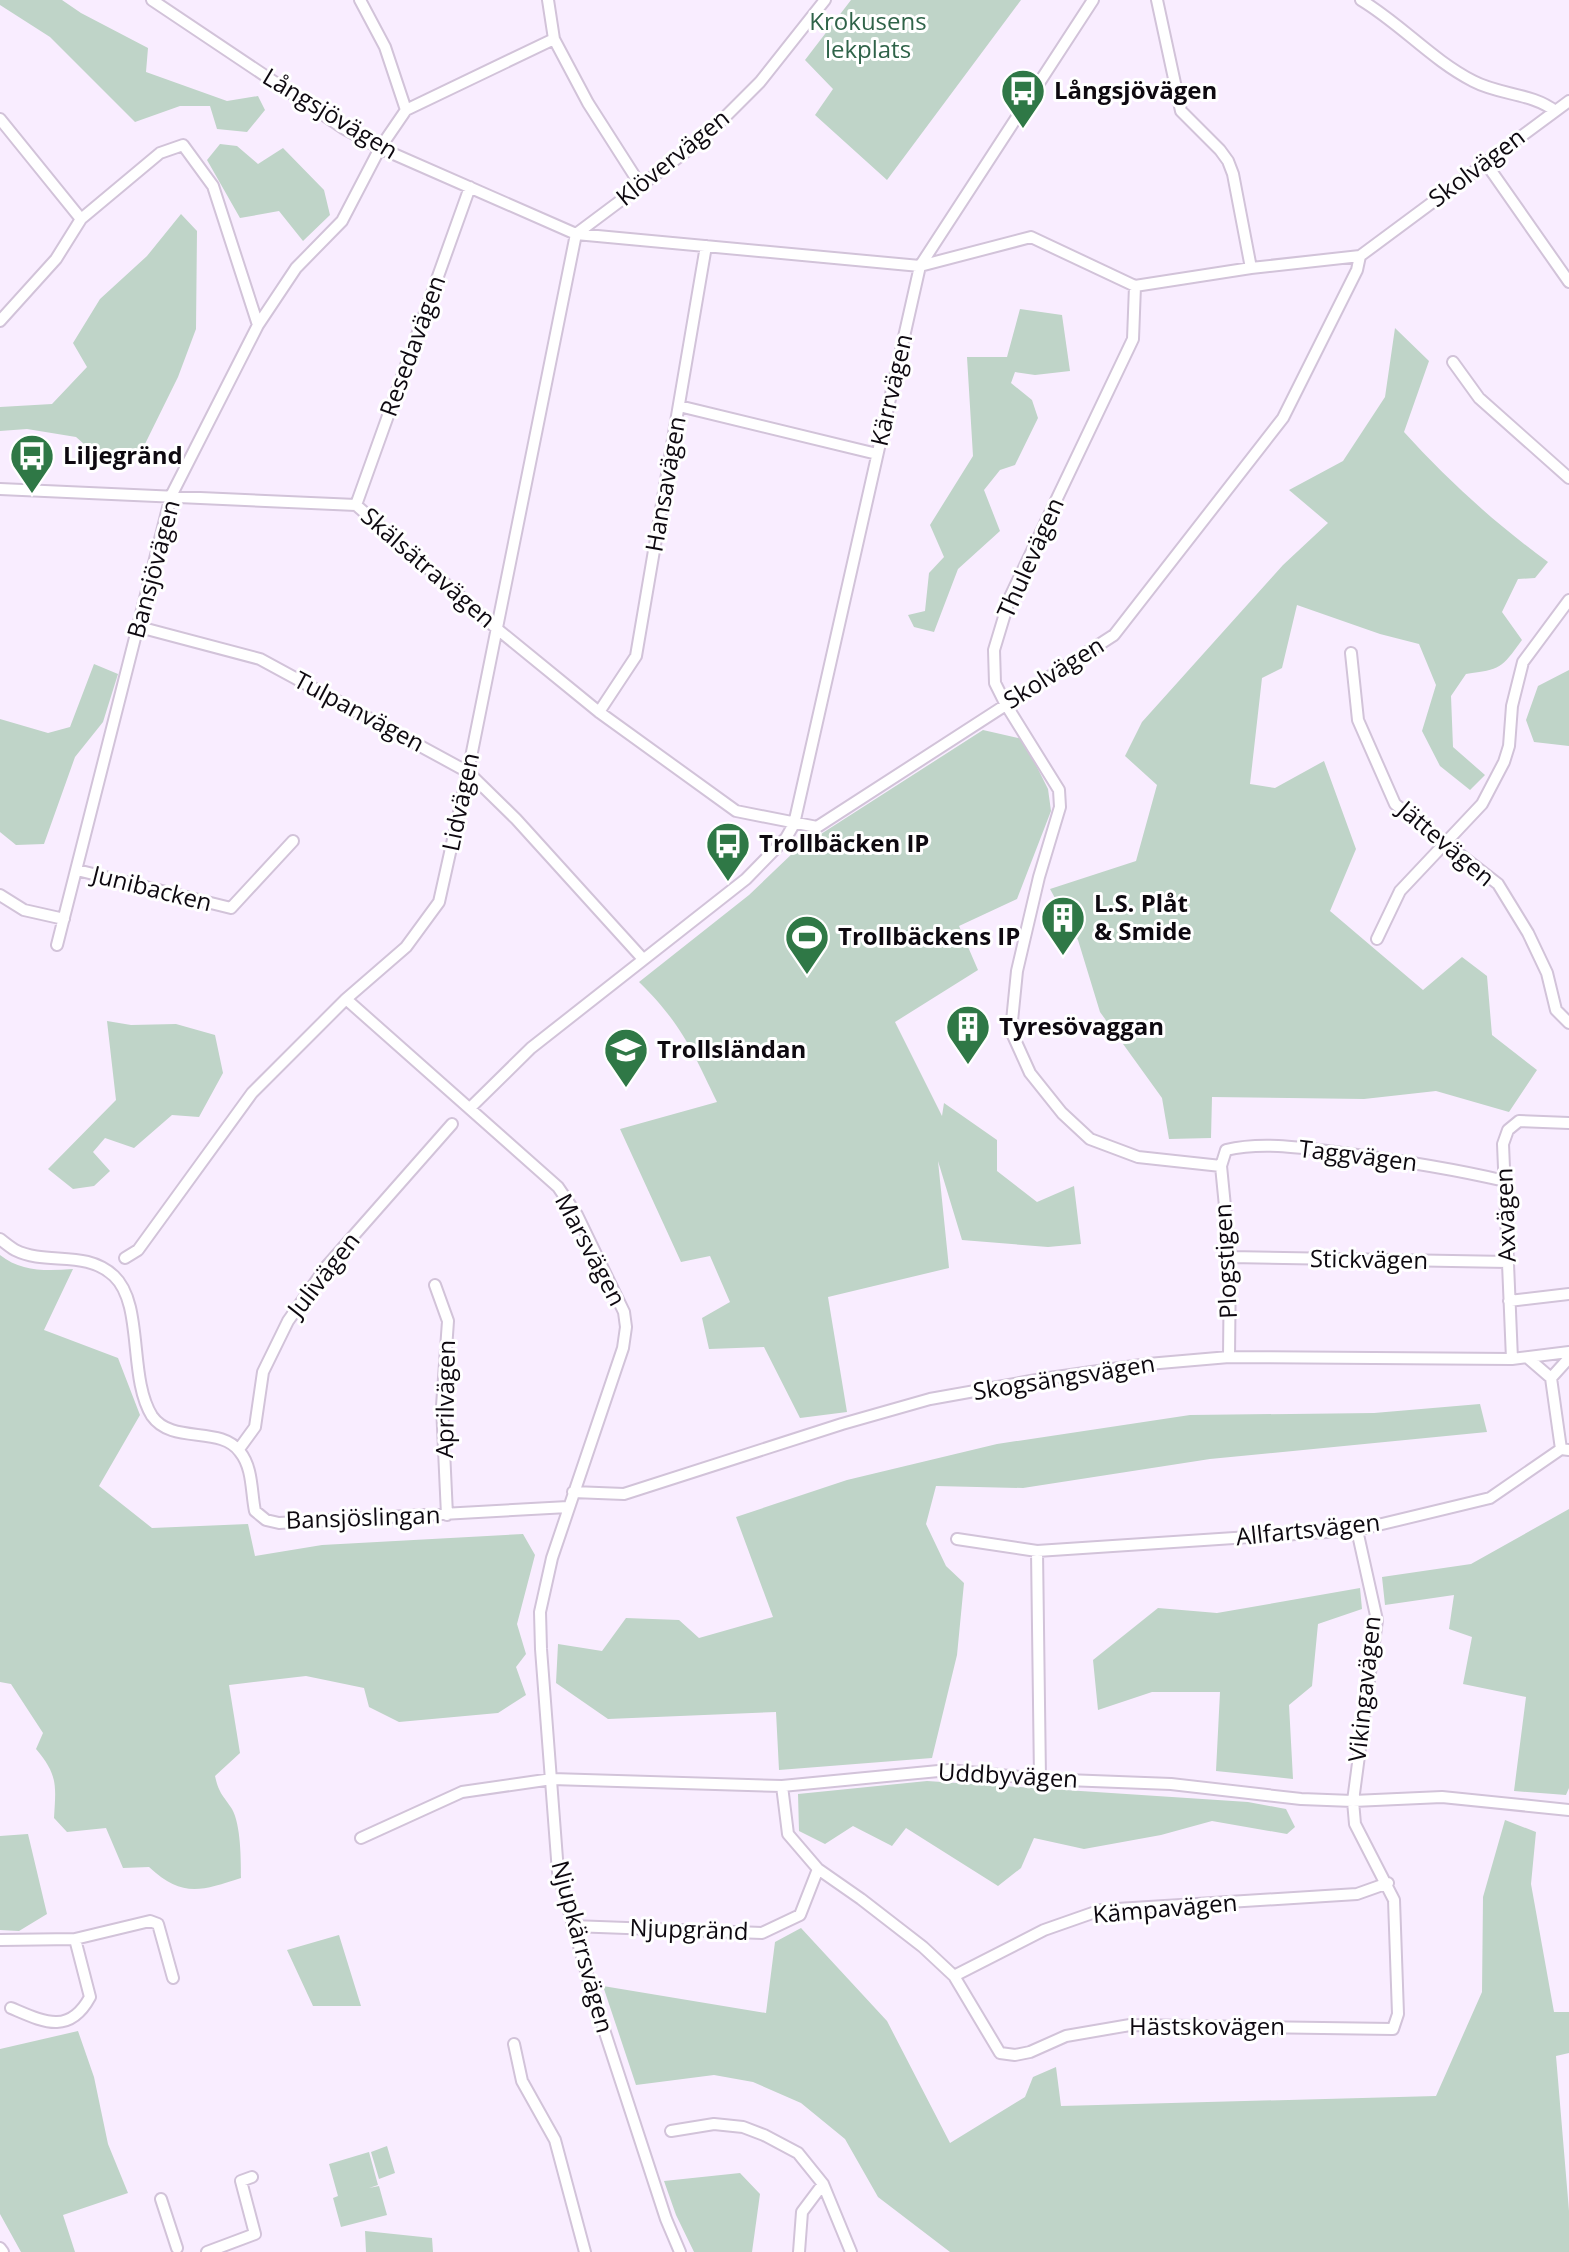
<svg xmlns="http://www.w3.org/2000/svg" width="1569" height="2252" font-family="'Open Sans',sans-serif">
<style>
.green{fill:#bfd4c8}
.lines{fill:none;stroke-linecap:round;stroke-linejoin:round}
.minor-casing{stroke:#d2c3d9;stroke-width:14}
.minor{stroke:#fff;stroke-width:10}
.labels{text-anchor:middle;stroke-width:6;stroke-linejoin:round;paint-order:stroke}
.park-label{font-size:24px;fill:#2f6349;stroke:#fff}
.poi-label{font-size:24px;font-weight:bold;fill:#0e0910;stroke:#fff;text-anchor:start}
.street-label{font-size:24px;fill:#0e0910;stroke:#fff}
</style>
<rect width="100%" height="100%" fill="#f9edff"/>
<path class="green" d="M0,0H62L81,13L148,48L146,72L227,101L258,96L265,110L247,132L217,129L210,106H180L135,122L50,37L0,5Z
M851,0H1021L887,180L815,115L833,89L805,60Z
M220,144L237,146L258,164L283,148L324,190L330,215L303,241L279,211L240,218L207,160Z
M181,214L197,231L196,329L178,377L143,448L99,457L76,437L27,429L0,431V407L52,404L87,367L73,343L100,299L147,256Z
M1020,309L1062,315L1070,371L1035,375L1015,372L1011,383L1032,400L1038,418L1015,465L1000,470L984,490L1000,531L958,569L934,632L914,627L908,615L925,611L929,573L944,557L930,525L973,456L967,357H1007Z
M1395,328L1429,361L1404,432C1447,480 1496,524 1548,562L1535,578L1518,579L1502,612L1522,640C1501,669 1501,669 1466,674L1451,696L1453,747L1485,775L1470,790L1440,766L1422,731L1436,685L1419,644L1380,634L1297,605L1282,668L1262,678L1250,784L1275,788L1324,761L1356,849L1330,911L1423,990L1462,957L1487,976L1492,1035L1537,1070L1509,1112L1436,1091L1364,1099L1212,1097L1211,1138L1169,1139L1162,1098L1100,1012L1078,940L1050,889L1136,861L1157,785L1125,756L1142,722L1283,565L1328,523L1289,490L1343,461L1385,397Z
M94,664L118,674L103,722L75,757L44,844L16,845L0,832V719L48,733L70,727Z
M1569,670V746L1534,742L1526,720L1538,686Z
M983,730L1023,739L1048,789L1051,811L1017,899L959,926L978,970L895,1022L942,1116L944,1103L997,1140V1171L1037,1202L1074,1186L1081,1244L1048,1247L962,1240L938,1161L949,1268L828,1297L847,1412L800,1418L764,1347L709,1349L702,1318L730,1302L710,1256L681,1262L620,1129L717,1102C692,1050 681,1023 639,982L749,895L796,850Z
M107,1021L131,1025L176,1024L215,1035L223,1073L199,1117L172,1115L134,1148L105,1138L93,1152L110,1171L94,1186L73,1189L48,1169L116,1100Z
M0,1255C21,1272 47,1271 73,1269L44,1330L118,1358L140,1415L99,1486L152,1528L248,1524L255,1556L322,1545L523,1534L535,1555L517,1624L526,1654L516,1667L526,1695L498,1713L399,1722L369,1707L364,1688L306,1676L229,1685L240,1753L215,1776C219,1794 223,1795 232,1809C241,1825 241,1860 241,1878C201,1891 182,1898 149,1867L123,1868L106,1828L67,1832L54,1818C56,1785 58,1775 36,1749L43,1733L11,1684L0,1682Z
M1480,1404L1487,1432L1210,1459L1023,1488L936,1486L926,1524L946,1566L964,1583L957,1655L932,1758L779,1770L776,1712L608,1719L556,1683L558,1644L602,1651L626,1618L679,1620L699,1638L773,1617L736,1517L847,1480L997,1444L1190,1415L1374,1413Z
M1569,1509V1788L1566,1795L1514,1791L1526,1697L1463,1684L1472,1637L1449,1629L1454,1595L1385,1605L1382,1577L1471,1564Z
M1360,1588L1362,1609L1318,1624L1312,1686L1289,1705L1293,1779L1216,1771L1220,1692H1152L1098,1710L1093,1660L1158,1608L1217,1613Z
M927,1781L1248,1802L1286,1809L1295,1827L1287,1834L1212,1821L1161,1835L1084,1849L1034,1838L1021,1868L998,1886L906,1828L892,1846L853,1826L825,1844L799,1831L798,1794Z
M1505,1820L1536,1832L1531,1884L1554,2012H1569V2053L1556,2056L1569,2211V2252H950L878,2197L845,2139L801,2103L753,2082L714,2075L636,2085L603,1986L766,2013L775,1942L801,1928L887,2021L950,2143L1025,2097L1033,2077L1056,2067L1061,2106L1436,2096L1482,1992L1483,1897Z
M28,1834L47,1914L19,1931L0,1930V1836Z
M339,1935L361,2006H313L287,1950Z
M78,2031L94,2077L108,2144L128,2193L63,2215L75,2252H21L0,2214V2049Z
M387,2146L395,2173L379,2179L371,2152Z
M369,2152L378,2185L369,2188L379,2186L387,2215L341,2227L333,2198L338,2196L329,2164Z
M740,2173L760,2194L752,2252H694L676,2215L664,2181Z
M365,2231L432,2238L433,2252H366Z"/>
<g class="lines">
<g class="minor-casing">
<path id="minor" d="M152,0L343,128L380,148L576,234L920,266L1031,237L1135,286L1251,268L1360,256
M360,0L385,47L406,110
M548,0L554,39L588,103L641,186
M1157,0L1181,111L1220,150L1228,161L1233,174L1251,268
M1361,0C1401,24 1432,60 1473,81C1499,95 1532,93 1555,111
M0,119L81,219
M1485,162L1569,282
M1135,286L1133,339L1010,597L994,650L995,683L1005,703L1059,790L1060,807L1039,877L1017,971L1011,1031L1030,1073L1062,1113L1090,1139L1138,1157L1221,1166
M0,321L56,259L81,219L160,153L183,145L213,186L258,325
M1453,362L1479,398L1569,478
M679,406L877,454
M0,489L356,505L496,628L599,712L736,811L817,827L1114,635L1283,418L1357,270L1360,256L1569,101
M356,505L470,187
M139,627L260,659L468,772L516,819L643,959
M1351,653L1358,720L1395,804L1498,884L1528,933L1547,973L1556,1010L1569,1023
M599,712L636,656L706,246
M77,870L231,908L293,841
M0,895L24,910L64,919
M1377,939L1400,891L1482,804L1504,762L1509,746L1512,706L1523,662L1569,600
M57,945L171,496L258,325L296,268L342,221L380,148L406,110L554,39
M346,999L558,1187L577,1215L624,1312L626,1327L623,1348L552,1558L540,1612L541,1649L558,1872L594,1999L666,2219L680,2252
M470,1108L531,1048L746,879L786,838L794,824L920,266L1093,0
M0,1239C5,1243 10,1247 15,1250C47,1266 85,1249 114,1276C144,1304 128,1378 152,1416C172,1445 221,1425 240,1452C253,1468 251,1492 255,1511L266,1520L279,1523L568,1507
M1230,1257L1508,1262
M125,1258L138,1250L252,1093L346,999L406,947L439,902L468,772L576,234L703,139L760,82L825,0
M435,1285L448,1321L442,1406L447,1515
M1509,1301L1569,1294
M1229,1357L1230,1257L1221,1166L1226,1150C1263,1141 1304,1148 1342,1153C1397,1160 1450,1168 1505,1181
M1569,1358L1551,1378L1561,1449L1569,1450
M1512,1359L1503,1144L1508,1130L1519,1121L1569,1123
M1529,1359L1551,1378
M239,1449L255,1427L263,1372L288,1321L326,1267L452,1124
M573,1492L624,1494L842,1424L930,1399L1042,1379L1148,1364L1229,1357L1512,1359L1569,1352
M957,1539L1037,1551L1357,1530L1490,1498L1561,1449
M1037,1551L1040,1779
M782,1786L788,1834L818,1869L861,1899L923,1947L954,1976L1000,2053L1015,2055L1030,2052L1066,2036L1130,2025L1393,2029L1398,2014L1394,1900L1355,1824L1353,1801L1377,1620L1357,1530
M361,1838L462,1792L552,1779L782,1786L949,1770L1040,1779L1171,1784L1301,1799L1353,1801L1442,1797L1569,1810
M572,1926L762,1933L800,1915L818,1869
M0,1940L75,1939L150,1921L158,1924L173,1978
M954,1976L1044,1930L1101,1910L1357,1894L1388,1883
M11,2008C42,2021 69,2036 90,1997L75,1939
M514,2044L522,2081L555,2140L585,2252
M671,2131L714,2124L743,2127L764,2135L798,2153L823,2184L851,2252
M161,2199L177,2248
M0,2248L3,2252
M207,2252L255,2234L241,2181L252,2177
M799,2252L802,2212L823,2184"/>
</g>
<use href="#minor" class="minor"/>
</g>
<defs>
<g id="bus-pin" transform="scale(2.3)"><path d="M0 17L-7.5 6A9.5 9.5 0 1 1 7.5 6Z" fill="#2f7846" stroke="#fff"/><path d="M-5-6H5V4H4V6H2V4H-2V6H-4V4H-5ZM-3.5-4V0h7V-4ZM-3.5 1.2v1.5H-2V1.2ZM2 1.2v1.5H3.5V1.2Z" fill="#fff"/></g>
<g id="building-pin" transform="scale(2.3)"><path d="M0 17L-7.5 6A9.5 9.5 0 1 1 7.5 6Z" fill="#2f7846" stroke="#fff"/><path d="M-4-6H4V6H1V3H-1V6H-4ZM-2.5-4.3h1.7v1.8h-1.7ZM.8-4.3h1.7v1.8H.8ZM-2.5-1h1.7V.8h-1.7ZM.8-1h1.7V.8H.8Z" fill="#fff"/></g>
<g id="stadium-pin" transform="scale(2.3)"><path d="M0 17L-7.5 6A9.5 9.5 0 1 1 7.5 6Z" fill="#2f7846" stroke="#fff"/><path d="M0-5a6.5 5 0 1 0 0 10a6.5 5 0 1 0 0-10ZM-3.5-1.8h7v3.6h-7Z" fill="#fff"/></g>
<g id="school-pin" transform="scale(2.3)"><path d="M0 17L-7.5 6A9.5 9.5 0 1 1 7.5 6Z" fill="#2f7846" stroke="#fff"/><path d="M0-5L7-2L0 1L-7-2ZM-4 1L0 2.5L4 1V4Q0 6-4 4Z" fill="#fff"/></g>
</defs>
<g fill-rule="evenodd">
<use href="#bus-pin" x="1023" y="91"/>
<use href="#bus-pin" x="32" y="456"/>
<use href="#bus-pin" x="728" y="844"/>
<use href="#building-pin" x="1063" y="918"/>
<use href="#stadium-pin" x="807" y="937"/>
<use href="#building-pin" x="968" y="1027"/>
<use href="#school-pin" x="626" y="1050"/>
</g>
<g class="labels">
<g class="park-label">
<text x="868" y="30">Krokusens<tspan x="868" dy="28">lekplats</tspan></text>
</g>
<g class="poi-label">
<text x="1054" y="99">Långsjövägen</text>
<text x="63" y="464">Liljegränd</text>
<text x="759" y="852">Trollbäcken IP</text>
<text x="1094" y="912">L.S. Plåt<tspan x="1094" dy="28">&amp; Smide</tspan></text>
<text x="838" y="945">Trollbäckens IP</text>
<text x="999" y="1035">Tyresövaggan</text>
<text x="657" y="1058">Trollsländan</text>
</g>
<g class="street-label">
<text transform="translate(330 114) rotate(31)" y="8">Långsjövägen</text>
<text transform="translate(673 158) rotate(-39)" y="8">Klövervägen</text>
<text transform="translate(1477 168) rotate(-37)" y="8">Skolvägen</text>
<text transform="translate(413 346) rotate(-70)" y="8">Resedavägen</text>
<text transform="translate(892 390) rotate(-77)" y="8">Kärrvägen</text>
<text transform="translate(666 484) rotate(-80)" y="8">Hansavägen</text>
<text transform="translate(1031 558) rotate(-66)" y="8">Thulevägen</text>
<text transform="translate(428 568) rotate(41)" y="8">Skälsätravägen</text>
<text transform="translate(154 569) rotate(-75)" y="8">Bansjövägen</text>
<text transform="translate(1054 673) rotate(-32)" y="8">Skolvägen</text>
<text transform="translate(359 712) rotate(28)" y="8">Tulpanvägen</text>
<text transform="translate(461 802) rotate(-78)" y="8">Lidvägen</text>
<text transform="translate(1446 844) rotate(40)" y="8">Jättevägen</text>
<text transform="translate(152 889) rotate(14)" y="8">Junibacken</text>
<text transform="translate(1358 1156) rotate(7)" y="8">Taggvägen</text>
<text transform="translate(1506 1215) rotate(-92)" y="8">Axvägen</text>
<text transform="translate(590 1250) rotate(62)" y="8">Marsvägen</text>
<text transform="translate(1369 1260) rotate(1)" y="8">Stickvägen</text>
<text transform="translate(1226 1261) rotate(-93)" y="8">Plogstigen</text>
<text transform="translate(324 1275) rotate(-52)" y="8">Julivägen</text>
<text transform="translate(1064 1378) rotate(-9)" y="8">Skogsängsvägen</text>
<text transform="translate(446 1399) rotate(-89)" y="8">Aprilvägen</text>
<text transform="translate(363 1518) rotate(-2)" y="8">Bansjöslingan</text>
<text transform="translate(1308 1530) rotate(-6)" y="8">Allfartsvägen</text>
<text transform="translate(1365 1689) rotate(-84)" y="8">Vikingavägen</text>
<text transform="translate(1008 1776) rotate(3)" y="8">Uddbyvägen</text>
<text transform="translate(1165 1909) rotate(-5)" y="8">Kämpavägen</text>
<text transform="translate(689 1930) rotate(2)" y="8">Njupgränd</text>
<text transform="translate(582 1947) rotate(75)" y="8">Njupkärrsvägen</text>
<text x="1207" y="2035">Hästskovägen</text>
</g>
</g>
</svg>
